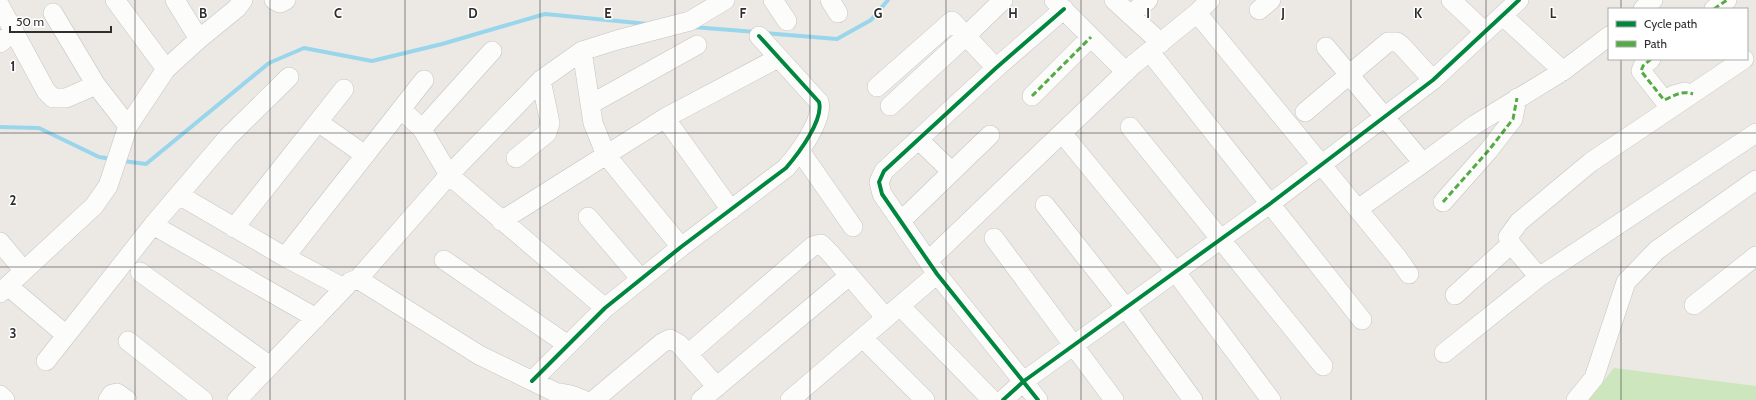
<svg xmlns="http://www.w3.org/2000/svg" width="1756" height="400" font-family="Cabin,sans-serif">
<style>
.green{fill:#cee6be}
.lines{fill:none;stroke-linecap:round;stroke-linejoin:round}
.stream{stroke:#99d6ec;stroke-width:4}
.minor-casing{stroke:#c5c4c5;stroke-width:20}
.minor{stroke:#fcfcfb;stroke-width:19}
.quiet{stroke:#54ab44;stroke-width:3;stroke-dasharray:6 3;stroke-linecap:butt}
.cycleway-casing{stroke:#fff;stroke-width:6}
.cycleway{stroke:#00873e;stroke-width:4}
.grid{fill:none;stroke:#2e2e2e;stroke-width:1;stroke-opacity:0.55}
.grid-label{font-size:13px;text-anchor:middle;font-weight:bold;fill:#2e2e2e;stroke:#fff;stroke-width:3;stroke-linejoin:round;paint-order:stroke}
</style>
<rect width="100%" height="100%" fill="#ece8e4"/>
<path class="green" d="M1614,368L1756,386V400H1589Z"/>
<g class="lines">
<path class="stream" d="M693,27L756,32
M764,33L837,39L871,20L888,0
M0,127L39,128L99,157L112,159
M123,161L146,164L269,63L304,48L372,61L442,44L545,14L648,24"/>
<g class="minor-casing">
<path id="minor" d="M115,0L166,69
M175,0L199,39
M274,0L280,3L286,0
M773,0L787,21
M830,0L838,13
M1054,0L1126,72
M1114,0L1161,43
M1451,0L1485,32
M0,6L46,91L53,98H66L96,85
M1643,9L1653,0
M1714,9L1727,0
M1259,10L1271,0
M53,13L96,85L128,126
M1197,13L1397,257L1409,274
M1130,15L1148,0
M1503,16L1563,71
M0,43L14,31
M1326,47L1423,163
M582,51L593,123L606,155L681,247
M1150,52L1362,320
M1651,59L1643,66L1641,71L1664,100L1674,95L1685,92
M877,87L952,21L996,68
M1032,96L1091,37
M591,104L697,45
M890,106L966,36L1003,0
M401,109L422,129L449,175L605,308
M1305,112L1388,42H1397L1401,45L1433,80
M665,118L731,210
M318,122L365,155
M1130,127L1323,366
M422,129L492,51
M1062,133L1175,271L1271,400
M918,139L952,172
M800,151L853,227
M516,158L547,133L550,123L541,80
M179,195L285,257L344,288
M1443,202L1489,150L1513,119L1517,98
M1045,205L1125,307L1193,400
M1358,209L1423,163L1476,124L1563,71L1609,36
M588,217L641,279
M501,221L665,118L778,58
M901,221L990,135
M153,225L316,318
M234,228L344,89
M994,238L1114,400
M0,242L24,271
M285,257L424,80
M444,260L568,345
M928,261L1134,64L1197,13L1210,0
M140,272L270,366
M1539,277L1511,244L1508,237L1519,222L1591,162L1744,59
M358,279L449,175L541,80L582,51L617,40L690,21L725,0
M8,286L66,335
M0,293L94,206L108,186L128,126L166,69L199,39L237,8L243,0
M1455,295L1511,244
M1694,305L1756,256
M900,306L992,400
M863,338L925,400
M128,341L203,400
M1444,353L1539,277L1756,133
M688,354L813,246L821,244L830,253L886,318
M46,361L153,225L228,137L289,77
M532,381L605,308L681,247L786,168C798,154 824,120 819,102L759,36
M0,395L5,400
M108,400L112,394L117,393L127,400
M237,400L350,282L358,279L479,355L555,392L571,395L584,400
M594,400L662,343L670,339L679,344L717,387
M701,400L849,276
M790,400L937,274
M1003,400L1024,381L1271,203L1433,80L1519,0
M1038,400L937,274L882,194L879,182L884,171L996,68L1064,9
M1576,400L1594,378L1626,282L1657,250L1756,180"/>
</g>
<use href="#minor" class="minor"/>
<path class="quiet" d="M1714,9L1727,0
M1651,59L1643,66L1641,71L1664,100C1674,96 1681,90 1693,94
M1032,96L1091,37
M1443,202L1489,150L1513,119L1517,98"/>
<g class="cycleway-casing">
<path id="cycleway" d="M532,381L605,308L681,247L786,168C798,154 824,120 819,102L759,36
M1003,400L1024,381L1271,203L1433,80L1519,0
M1038,400L937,274L882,194L879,182L884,171L996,68L1064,9"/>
</g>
<use href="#cycleway" class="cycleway"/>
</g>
<path class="grid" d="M135,0V400M270,0V400M405,0V400M540,0V400M675,0V400M810,0V400M946,0V400M1081,0V400M1216,0V400M1351,0V400M1486,0V400M1621,0V9M1621,59V400M0,133H1756M0,267H1756"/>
<g class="grid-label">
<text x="203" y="18">B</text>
<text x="338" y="18">C</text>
<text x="473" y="18">D</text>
<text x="608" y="18">E</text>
<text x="743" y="18">F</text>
<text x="878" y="18">G</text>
<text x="1013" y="18">H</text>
<text x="1148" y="18">I</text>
<text x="1283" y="18">J</text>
<text x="1418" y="18">K</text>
<text x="1553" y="18">L</text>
<text x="13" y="71">1</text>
<text x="13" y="205">2</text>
<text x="13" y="338">3</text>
</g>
<rect x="1608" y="8" width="140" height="52" fill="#ffffff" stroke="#ababab"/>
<rect x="1616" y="21" width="20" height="6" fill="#00873e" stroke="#ababab"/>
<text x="1644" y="28" font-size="12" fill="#2e2e2e">Cycle path</text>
<rect x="1616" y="41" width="20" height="6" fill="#54ab44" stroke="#ababab"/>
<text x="1644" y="48" font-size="12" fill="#2e2e2e">Path</text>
<path d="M10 26v6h101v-6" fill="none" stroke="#2e2e2e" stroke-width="2"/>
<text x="16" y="26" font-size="12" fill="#2e2e2e" stroke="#ffffff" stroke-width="3" paint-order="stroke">50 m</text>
</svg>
